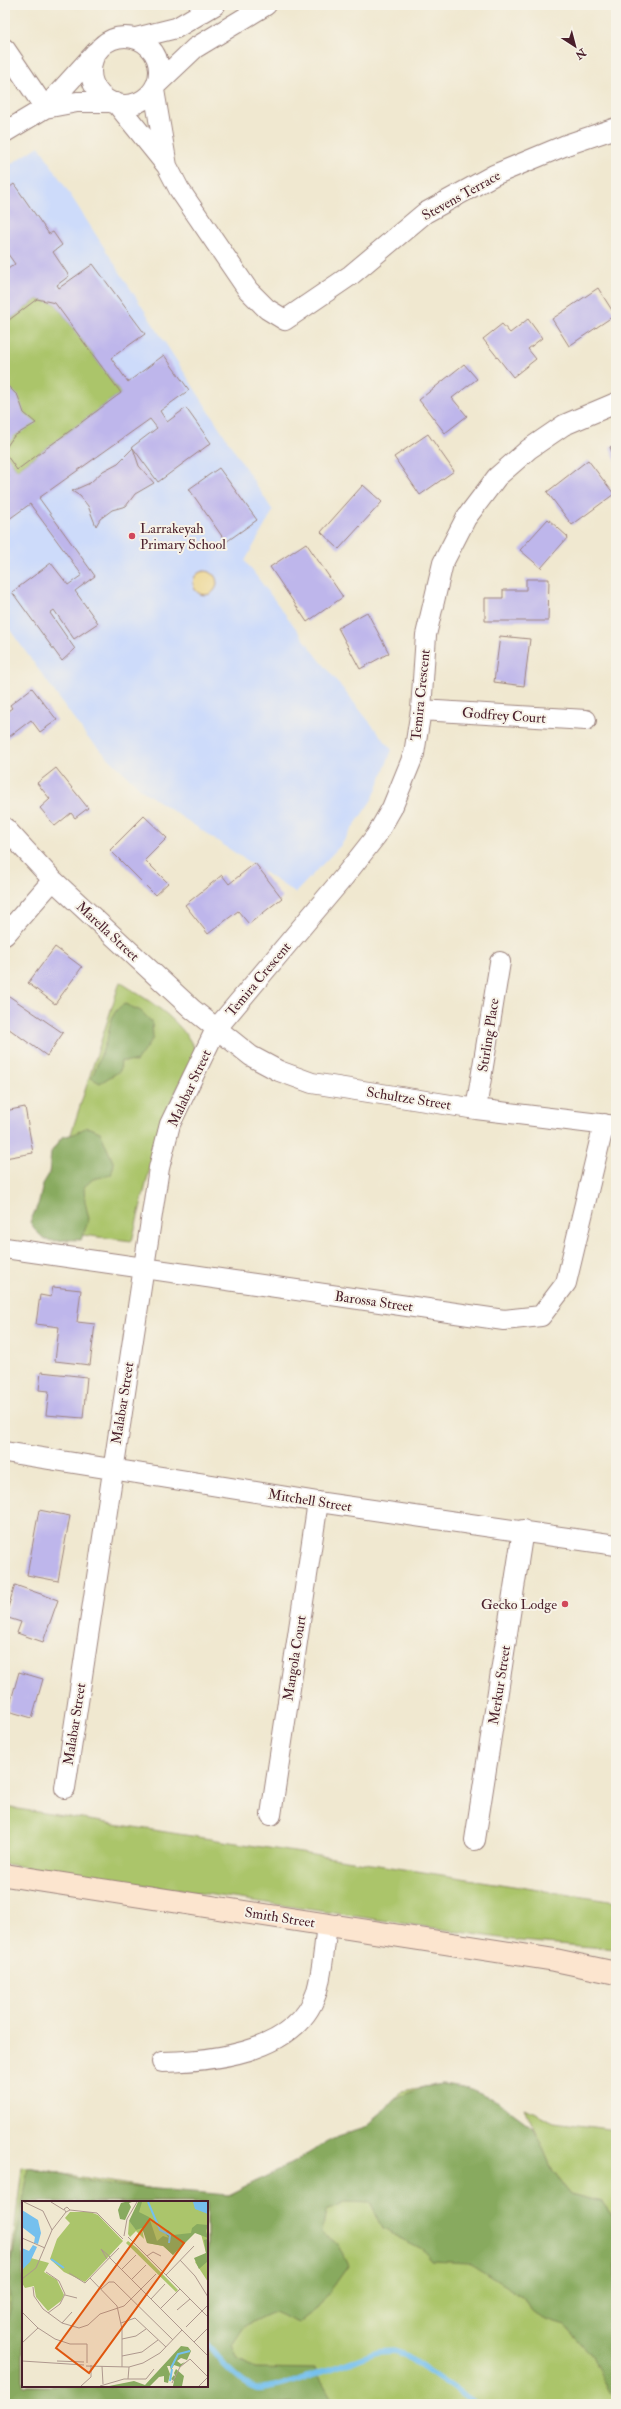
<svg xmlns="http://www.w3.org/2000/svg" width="621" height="2409" font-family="'IM FELL Double Pica',serif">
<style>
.built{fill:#cddbfa}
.green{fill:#abc56b;stroke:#7a724b;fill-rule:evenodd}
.forest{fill:#88aa5f;stroke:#696445;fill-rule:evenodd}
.sand{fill:#eeda9e;stroke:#9c7c64}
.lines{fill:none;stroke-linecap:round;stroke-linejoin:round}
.stream{stroke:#75c0ee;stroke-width:5.5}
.building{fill:#beb6eb}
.street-casing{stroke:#9d847e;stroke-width:22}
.secondary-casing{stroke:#9d847e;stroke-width:24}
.street{stroke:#fff;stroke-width:20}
.secondary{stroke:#fce5cf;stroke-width:22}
.poi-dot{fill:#d1495b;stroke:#f7f3e8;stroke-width:1.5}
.labels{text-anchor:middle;stroke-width:4;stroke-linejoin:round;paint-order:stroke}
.street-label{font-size:14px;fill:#4a1f2b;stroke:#f7f3e8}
.poi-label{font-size:14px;fill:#4a1f2b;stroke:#f7f3e8;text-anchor:start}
.inset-river{fill:none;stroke:#75c0ee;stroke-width:2}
.inset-road{fill:none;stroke:#ae988e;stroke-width:1}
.view{fill:#e0560e;fill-opacity:0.15;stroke:#e0560e;stroke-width:2}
.inset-edge{fill:none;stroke:#4a1f2b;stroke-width:2}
</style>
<rect width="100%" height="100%" fill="#f7f3e8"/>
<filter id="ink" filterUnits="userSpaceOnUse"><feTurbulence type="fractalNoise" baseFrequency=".025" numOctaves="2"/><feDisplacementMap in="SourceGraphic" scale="8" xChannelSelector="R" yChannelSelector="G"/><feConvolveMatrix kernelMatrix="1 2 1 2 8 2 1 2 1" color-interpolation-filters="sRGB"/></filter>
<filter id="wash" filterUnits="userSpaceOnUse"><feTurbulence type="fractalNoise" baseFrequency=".012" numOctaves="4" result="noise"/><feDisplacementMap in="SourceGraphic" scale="16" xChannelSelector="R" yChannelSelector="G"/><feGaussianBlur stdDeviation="0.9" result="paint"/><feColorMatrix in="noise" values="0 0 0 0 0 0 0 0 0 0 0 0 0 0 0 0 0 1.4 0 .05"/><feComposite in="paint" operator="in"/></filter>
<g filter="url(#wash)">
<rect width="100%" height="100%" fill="#f0e8d0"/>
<path class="built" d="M39,146L273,511L245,561L319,659L392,750L373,798L341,845L295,893L143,791L87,737L5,623V168Z"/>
<path class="green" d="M37,299L55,303L121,393L17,470L5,453V323Z
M120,982C150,1002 181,1018 196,1052L162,1119L132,1241L40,1230Z
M5,1807L616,1902V1949L521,1941L5,1864Z
M442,2084L616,2254V2404H5V2311L22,2167L219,2200L377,2122L401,2091ZM23,2202H207V2386H23Z
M525,2108L554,2122L616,2130V2221L602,2202L571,2194L553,2172Z"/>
<path class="forest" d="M125,1004L141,1011L152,1022L153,1038L136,1062L121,1061L120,1071L100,1083L91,1078C97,1067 101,1054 106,1042C111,1029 109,1011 125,1004Z
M87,1127L100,1132L114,1164L111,1175L93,1179L84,1187L85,1202L89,1219L81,1240C52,1238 48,1250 30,1222L39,1202L43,1184L49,1174L51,1152L62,1137L74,1134Z
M442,2084L464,2087L497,2101L532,2127L540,2141L553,2172L571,2194L602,2202L616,2221V2398L611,2394L590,2353L565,2326L546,2320L533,2313L524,2298L469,2263L432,2261L422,2249L383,2229L370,2203L345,2202L326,2211L322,2233L338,2245L348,2266L318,2308L298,2323L274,2312L244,2326L232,2344L237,2358L255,2368L315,2369L332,2399L329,2404H5V2329L10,2309L9,2275L29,2168L108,2185L229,2195L296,2161L337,2136L365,2127L381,2114L394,2099L424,2087ZM23,2202H207V2386H23Z"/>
<path class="sand" d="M193 583a12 12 0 1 1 24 0a12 12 0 1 1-24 0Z"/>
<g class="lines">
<path class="stream" d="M207,2344C216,2357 240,2384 256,2389C273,2393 356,2359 378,2352L394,2351L406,2355L477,2404"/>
</g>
<g id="blocks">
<path class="building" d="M14,184L49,234L53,232L62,245L53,252L69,276L57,285L59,288L93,264L145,334L111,358L128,382L164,355L189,390L160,411L167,422L186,408L211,443L158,482L133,448L139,466L154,483L135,494L126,506L112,510L100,519L96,526L88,506L80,496L72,491L90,483L103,471L118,463L133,448L132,447L157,428L150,419L39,498L95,576L75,591L98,623L74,639L54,610L50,613L75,649L62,661L12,592L51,563L68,585L82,575L30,504L5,522V479L9,477L5,471V453L17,470L121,393L55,303L37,299L5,323V271L15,264L5,250V191Z
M598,288L615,315L569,346L552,319Z
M528,319L542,338L528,349L536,359L513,377L483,339L502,324L510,333Z
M464,364L477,379L452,398L467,416L445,433L419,400Z
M5,383L18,396L24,413L36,423L14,436L5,449Z
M428,434L454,471L420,495L394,457Z
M616,444V462L610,447Z
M588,460L614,494L572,525L547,492Z
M219,468L257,520L226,542L189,489Z
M363,485L382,502L339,549L321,532Z
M548,519L568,537L541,568L520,550Z
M306,543L343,597L307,622L270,567Z
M526,579H549L548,621H485V598H503V590H526Z
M367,612L389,653L360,669L338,628Z
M500,636L530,639L524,686L494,682Z
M32,688L57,720L40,732L31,720L5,740V713L12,708L10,705Z
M56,768L88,808L75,818L71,813L55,826L40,808L50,799L37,783Z
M144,816L167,838L145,860L168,883L155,895L110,850Z
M255,863L282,898L249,924L238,911L208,934L185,905L222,875L229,884Z
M55,947L82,967L55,1004L28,983Z
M9,996L63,1033L47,1056L5,1026V1002Z
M25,1107L33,1153L5,1158V1111Z
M53,1287L81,1290L77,1322L95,1324L90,1365L55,1361L59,1327L36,1324L40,1295L51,1297Z
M41,1372L87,1377L83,1418L46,1415L49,1391L39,1390Z
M39,1510L70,1516L58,1581L27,1575Z
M15,1585L58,1600L43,1642L17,1633L21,1622L5,1617Z
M19,1672L43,1679L32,1718L8,1711Z"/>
</g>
</g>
<g filter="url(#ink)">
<use href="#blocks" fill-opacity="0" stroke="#9d847e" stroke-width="1"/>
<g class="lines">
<g class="street-casing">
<path id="street" d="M91 71a34 34 0 1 1 68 0a34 34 0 1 1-68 0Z
M136,38L176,28L215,5
M5,49L45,108
M156,85L195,48L266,5
M154,90L167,166
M116,103L167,166L179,189L248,290L267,309L285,320L351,275L425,213L494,175L566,145L616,128
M45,108L77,102H111
M5,132L45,108L96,52
M421,710L586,720
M5,828L53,880L192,1009L251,1056L279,1071L312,1083L476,1109L616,1126
M5,935L53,880
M476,1109L500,962
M5,1248L504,1320L541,1316L566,1283L604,1124
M5,1452L318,1502L616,1545
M65,1788L159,1168L170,1124L216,1029L343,878L376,836L392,808L414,754L421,710L426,635L443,563L466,518L497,477L529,449L564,425L616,403
M271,1815L318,1502
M475,1840L523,1530
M162,2062C214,2061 296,2052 316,1994C323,1972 324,1947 327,1924"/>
</g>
<g class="secondary-casing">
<path id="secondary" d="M5,1875L555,1960L616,1973"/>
</g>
<use href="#street" class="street"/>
<use href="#secondary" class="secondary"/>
</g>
</g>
<g class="poi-dot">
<circle cx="132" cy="536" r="4"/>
<circle cx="565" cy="1604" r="4"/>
</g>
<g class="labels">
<g class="street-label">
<text transform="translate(461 195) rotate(-29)" y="5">Stevens Terrace</text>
<text transform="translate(420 695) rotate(-84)" y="5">Temira Crescent</text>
<text transform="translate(504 715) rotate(4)" y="5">Godfrey Court</text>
<text transform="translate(108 931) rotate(43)" y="5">Marella Street</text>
<text transform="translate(258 979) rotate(-50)" y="5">Temira Crescent</text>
<text transform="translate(488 1035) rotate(-81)" y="5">Stirling Place</text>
<text transform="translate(189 1088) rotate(-65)" y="5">Malabar Street</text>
<text transform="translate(409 1098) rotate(9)" y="5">Schultze Street</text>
<text transform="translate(374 1301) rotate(8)" y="5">Barossa Street</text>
<text transform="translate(122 1403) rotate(-81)" y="5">Malabar Street</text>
<text transform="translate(310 1500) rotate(9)" y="5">Mitchell Street</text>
<text transform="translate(294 1658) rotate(-81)" y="5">Mangola Court</text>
<text transform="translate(499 1685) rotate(-81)" y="5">Merkur Street</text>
<text transform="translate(74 1724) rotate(-81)" y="5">Malabar Street</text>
<text transform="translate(280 1917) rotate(9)" y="5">Smith Street</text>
</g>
<g class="poi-label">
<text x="140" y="533">Larrakeyah<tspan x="140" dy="16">Primary School</tspan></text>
<text x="557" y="1609" text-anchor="end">Gecko Lodge</text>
</g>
</g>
<g transform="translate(22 2201)">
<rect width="186" height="186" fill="#f0e8d0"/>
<path d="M116,1H186V81L173,61L184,52L179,33L174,31L170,33L151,54L142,45L125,42L123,27L116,22ZM48,11H68L76,14L101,40L63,81L42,71L28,58L35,38L48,22L43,17ZM107,20L113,27H120L122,38L114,30L108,36L106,33ZM106,40L115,47L156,89L154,91L104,42ZM9,57L27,62L22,71L35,79L42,94L39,100L26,110L14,96L12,85L3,87L0,82V69Z" fill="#abc56b"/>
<path d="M103,1H110L107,2L109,6L103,19L98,18L96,9L99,2ZM116,1H120L117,11L127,16L135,40L141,35L147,37L143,32L146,29L151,34L169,32L170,27L175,23L186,24L184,30L186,37L173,32L151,54L141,45L125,42L120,27L114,29L107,20ZM186,38V60L177,68L172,57L184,52L182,39ZM159,145L166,146L169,150L165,159L159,157L155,160L159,163L163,161L158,166L152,164L149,169L148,165H145L148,173L146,182L142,181V175L137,176L128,185H87L112,180L123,184ZM154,168L162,175L160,185H151L152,180L149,178L152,174L154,177L152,172Z" fill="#88aa5f"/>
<path d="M171,1H186V13L173,8ZM0,9L16,19L19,32L16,43L12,42L13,36L0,26ZM11,44L15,46L8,61L0,69V47L7,50Z" fill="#75c0ee"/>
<path class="inset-river" d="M126,1L138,29L148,34L147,42M29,58L42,67M149,167L156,153L168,150M148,180L150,168"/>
<path class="inset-road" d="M2,1L21,10L30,29M29,1L42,9M48,9L45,6L42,8L44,11L48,9L75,12L101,38M102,35L105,18L115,1M106,36L186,116M0,37L23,47M125,55L131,51L139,55M87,56L186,155M85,58L79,48L88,56M158,59L173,75L186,96M99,69L114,54M24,71L37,80L43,93L38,103L26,112M47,72L63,82L97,47M144,74L172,45M68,77L95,105L100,128V166M0,78L14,67L30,29L44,11M109,79L124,64M11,86L12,95L21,108L40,122L57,127L66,124L78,113L102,105L134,73M79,88L87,81H92L151,139M43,94L55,97M129,98L143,83M138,108L158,88M155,109L168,98M0,111L16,127L33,138L48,143H65V162M40,122L50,111M99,122L113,117L144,146M164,126L186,104M100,138L114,135L124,128M172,141L186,127M0,142L16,127M100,155L120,151L136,139M0,160L62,164M35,160L62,161M64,165L107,166L121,162L138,152L160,129M80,165L81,183M106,178L107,166M150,182L158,166L168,158L186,176M59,185L69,176V164M78,185L102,178H124L132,168M177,185L186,176"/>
<path class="view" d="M128,18L162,42L67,172L34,147Z"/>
<rect width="186" height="186" class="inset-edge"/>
</g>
<rect width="621" height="2409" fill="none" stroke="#f7f3e8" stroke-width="20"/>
<g transform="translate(575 46) rotate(144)" stroke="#f7f3e8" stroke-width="3" paint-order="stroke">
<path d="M0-3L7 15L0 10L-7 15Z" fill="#4a1f2b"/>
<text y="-6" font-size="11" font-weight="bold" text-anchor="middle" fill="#4a1f2b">N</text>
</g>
</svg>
